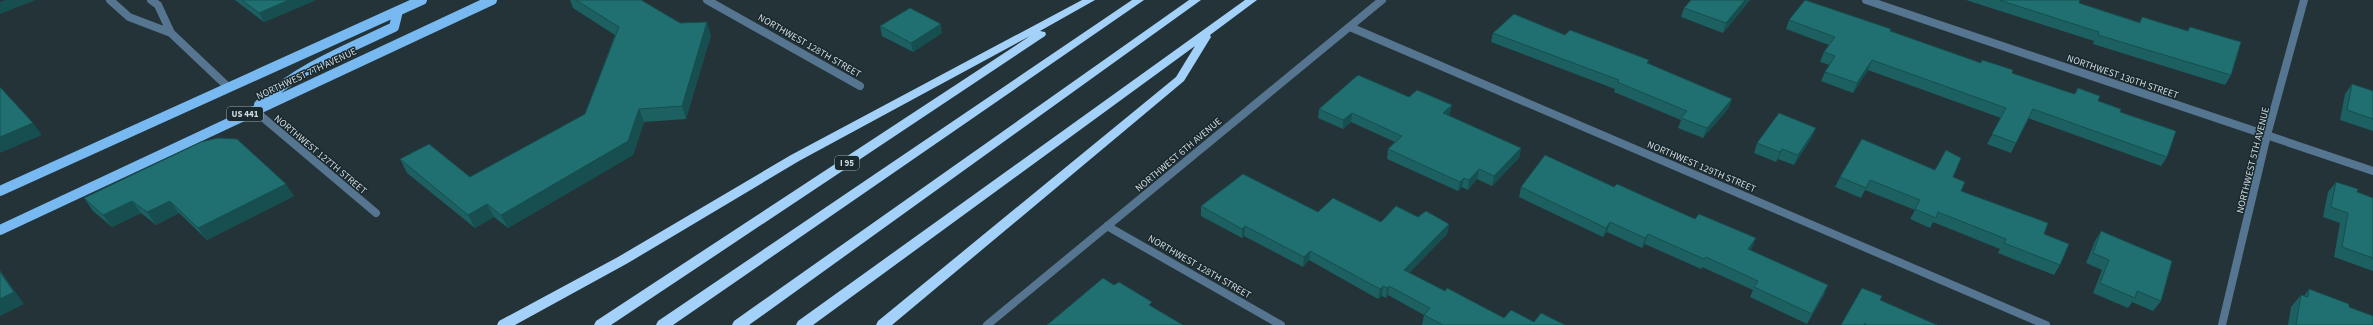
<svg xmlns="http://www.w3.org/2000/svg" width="2373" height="325" font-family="'Source Sans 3',sans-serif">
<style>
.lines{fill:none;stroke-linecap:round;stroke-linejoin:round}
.minor{stroke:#567590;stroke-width:8}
.tertiary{stroke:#567590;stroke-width:8}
.primary{stroke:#77b9f0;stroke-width:10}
.motorway{fill:#a3d1f9;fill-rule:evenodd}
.wall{fill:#1c6061}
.shaded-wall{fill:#174e4f}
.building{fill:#217071;stroke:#174e4f}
.labels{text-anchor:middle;stroke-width:3;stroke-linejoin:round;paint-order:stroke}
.shield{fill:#19292e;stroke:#9aa5a9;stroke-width:1}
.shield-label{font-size:9px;font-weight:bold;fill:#d1dade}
.street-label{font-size:10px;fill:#d1dade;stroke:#19292e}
</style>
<rect width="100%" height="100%" fill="#233338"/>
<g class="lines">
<path class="minor" d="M707,0L860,86
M1866,0L2373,171
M1350,27L2046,325
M254,110L376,213
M1107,226L1281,325
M987,325L1382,0
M2222,325L2267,135L2304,0"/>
<path class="tertiary" d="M110,0L129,17L171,33
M151,0L158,5L171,33L228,87"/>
<path class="primary" d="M259,105C298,68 346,50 394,27L398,11
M0,191L422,0
M0,230L492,0"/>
<path class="motorway" d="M1082,0H1095L1040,31L1045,32L1046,34L1045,36L611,325H594L596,321L1030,36L799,161L628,263L515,325H497L499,321L618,257L791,155Z
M1132,0H1144L673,325H656L658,321Z
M1189,0H1201L749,325H732L734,321Z
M1245,0H1257L1210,35L1211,37L1184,81L892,325H876L878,321L1176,77L1195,46L813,325H796L798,321Z"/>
</g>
<path class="wall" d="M235,0H316L264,22Z
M570,0H641L680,23L711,35L686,119L644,122L633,155L508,228L494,217L475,228L407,173L400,159L470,177L585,114L615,35L573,8Z
M1750,0L1723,33L1681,17L1684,8Z
M1966,0H2079V3L2139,22L2142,17L2187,31L2190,27L2231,75L2225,85L2093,44L2094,41Z
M1789,20L1891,29L1890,32L2071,93L2075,94L2078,88L2098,101L2120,112L2167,157L2161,166L2028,118L2011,153L1987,144L2001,118L1868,70L1853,93L1821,81L1825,72L1830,65L1820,62L1824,52L1829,45L1786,29Z
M880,26L942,33L913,52L882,36Z
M1493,33L1565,35L1648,64L1732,99L1728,109L1703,138L1678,128L1681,120L1614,92L1615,89L1491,42Z
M2352,84L2373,91V131L2340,120L2345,94Z
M1409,97L1450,114L1448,116L1521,148L1519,158L1492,186L1477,179L1468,190L1462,187L1458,191L1387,159L1388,149L1395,142L1351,122L1343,129L1318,118L1319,109Z
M1812,137L1794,165L1778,159L1776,162L1754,153L1757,143Z
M1935,170L1953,177L1961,191L2044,234L2060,265L2054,275L1998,253L2000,249L1933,222L1930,228L1910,219L1915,210L1865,190L1861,198L1835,187L1840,177Z
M2336,182L2357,192L2373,198V271L2334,257L2340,223L2323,217L2328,192Z
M1521,187H1614L1695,219L1756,238L1750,250L1824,295L1807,324L1750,297L1753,290L1702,267L1701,269L1645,244L1642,248L1607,232L1603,237L1519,197Z
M294,196L207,240L179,213L156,225L141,213L112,227L93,211L84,198Z
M1201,206L1318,212L1381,222L1418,217L1449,224L1447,234L1409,273L1445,291L1504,318L1534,322L1565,325H1422L1424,315L1388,295L1386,298L1382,296L1378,299L1309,260L1303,267L1244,236L1242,238L1201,216Z
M2101,231L2161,301L2153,311L2132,302L2128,308L2093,293L2102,270L2086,263L2095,241Z
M2309,289L2349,307L2373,325H2288L2291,307L2301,295L2304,296Z"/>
<path class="shaded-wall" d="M5,0H36L0,14V2Z
M289,0H316L264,22L259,13Z
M1745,0H1750L1723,33L1726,23Z
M707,22L711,35L686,119L682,106Z
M941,24L942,33L913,52L911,43Z
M1872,60L1868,70L1853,93L1857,83Z
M1732,99L1728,109L1703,138L1707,128Z
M1452,105L1450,114L1441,122L1443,113Z
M639,109L644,122L633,155L508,228L501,215Z
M1352,113L1351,122L1343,129V120Z
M33,123L42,135L0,153V137Z
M1816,128L1812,137L1794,165L1798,155Z
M1521,148L1519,158L1492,186L1494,176Z
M1782,149L1778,159L1776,162L1780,152Z
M1479,169L1477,179L1468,190L1469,180Z
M1464,178L1462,187L1458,191L1460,182Z
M286,184L294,196L207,240L198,228Z
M132,201L141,213L112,227L103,215Z
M170,201L179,213L156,225L147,212Z
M487,204L494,217L475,228L468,215Z
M1610,222L1607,232L1603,237L1606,228Z
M1449,224L1447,234L1403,280L1404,270Z
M1245,226L1244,236L1242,238V229Z
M1648,234L1645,244L1642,248L1645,238Z
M1756,238L1752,248L1744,259L1748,249Z
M1310,251L1309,260L1303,267L1304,257Z
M0,270L24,304L0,316Z
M1828,285L1824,295L1807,324L1812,314Z
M1383,286L1382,296L1378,299L1380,289Z
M1389,286L1388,295L1386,298L1387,288Z"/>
<path class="building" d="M242,0H289L259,13Z
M576,0H641L680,23L707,22L682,106L639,109L628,141L501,215L487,204L468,215L400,159L429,144L470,177L585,114L619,27Z
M1691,0H1745L1726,23L1684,8Z
M1805,0L1891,29L1890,31L1981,63L1982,60L1998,65L2013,70L2012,73L2071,93L2075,94L2078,88L2100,96L2098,101L2121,109L2120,112L2176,131L2167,157L2033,109L2016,143L1992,134L2006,108L1872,60L1857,83L1825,72L1835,56L1824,52L1835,37L1789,20Z
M1999,0H2080L2079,3L2140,23L2142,17L2188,31L2190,27L2241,42L2231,75L2098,35L2099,32Z
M910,8L941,24L911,43L880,26Z
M1514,14L1565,35L1570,30L1649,60L1647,63L1732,99L1707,128L1681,118L1687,111L1617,82L1619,80L1493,33Z
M1358,75L1409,97L1417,90L1452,105L1443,113L1521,148L1494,176L1479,169L1469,180L1464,178L1460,182L1388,149L1402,136L1352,113L1343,120L1319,109Z
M2352,84L2373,91V119L2347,110Z
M0,87L33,123L0,137Z
M1779,113L1816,128L1798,155L1782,149L1780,152L1757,143Z
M218,138L237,139L286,184L198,228L170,201L147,212L132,201L103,215L84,198L201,142Z
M1862,139L1935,170L1946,150L1961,158L1953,177L1965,182L1961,191L2048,223L2044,234L2069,244L2060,265L2004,243L2006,239L1938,212L1936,218L1915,209L1920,200L1870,180L1866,188L1840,177Z
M1545,155L1614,187L1617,184L1695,219L1699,214L1756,238L1748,249L1828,285L1812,314L1754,287L1758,281L1706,257L1704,259L1648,234L1645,238L1610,222L1606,228L1521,187Z
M1243,174L1318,212L1333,198L1381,222L1396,206L1418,217L1426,211L1449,224L1404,270L1445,291L1447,288L1504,318L1511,310L1534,322L1541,313L1565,325H1443L1424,315L1430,308L1389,286L1387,288L1383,286L1380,289L1310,251L1304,257L1245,226L1242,229L1201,206Z
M2336,182L2358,189L2357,192L2373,198V258L2342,247L2348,213L2331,207Z
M2101,231L2172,261L2161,301L2137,291L2135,298L2100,283L2109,260L2093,253Z
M0,272L14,292L0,299Z
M1103,278L1114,285L1119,282L1152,302L1149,305L1183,325H1047Z
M1862,288L1882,296L1880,300L1937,325H1865V323L1864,325H1841Z
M2309,289L2349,304V307L2373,316V325H2296L2301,295L2308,297Z"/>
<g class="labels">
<g class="shield">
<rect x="227" y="107" width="36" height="14" rx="3"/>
<rect x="835" y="156" width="24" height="14" rx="3"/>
</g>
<g class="shield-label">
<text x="245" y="117">US 441</text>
<text x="847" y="166">I 95</text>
</g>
<g class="street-label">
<text transform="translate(810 45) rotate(30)" y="4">NORTHWEST 128TH STREET</text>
<text transform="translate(306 73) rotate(-25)" y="4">NORTHWEST 7TH AVENUE</text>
<text transform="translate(2123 76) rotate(19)" y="4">NORTHWEST 130TH STREET</text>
<text transform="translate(321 154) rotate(40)" y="4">NORTHWEST 127TH STREET</text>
<text transform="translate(1178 154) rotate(-40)" y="4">NORTHWEST 6TH AVENUE</text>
<text transform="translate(2252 160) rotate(-76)" y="4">NORTHWEST 5TH AVENUE</text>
<text transform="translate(1702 166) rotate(23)" y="4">NORTHWEST 129TH STREET</text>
<text transform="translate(1200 266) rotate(30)" y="4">NORTHWEST 128TH STREET</text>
</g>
</g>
</svg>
